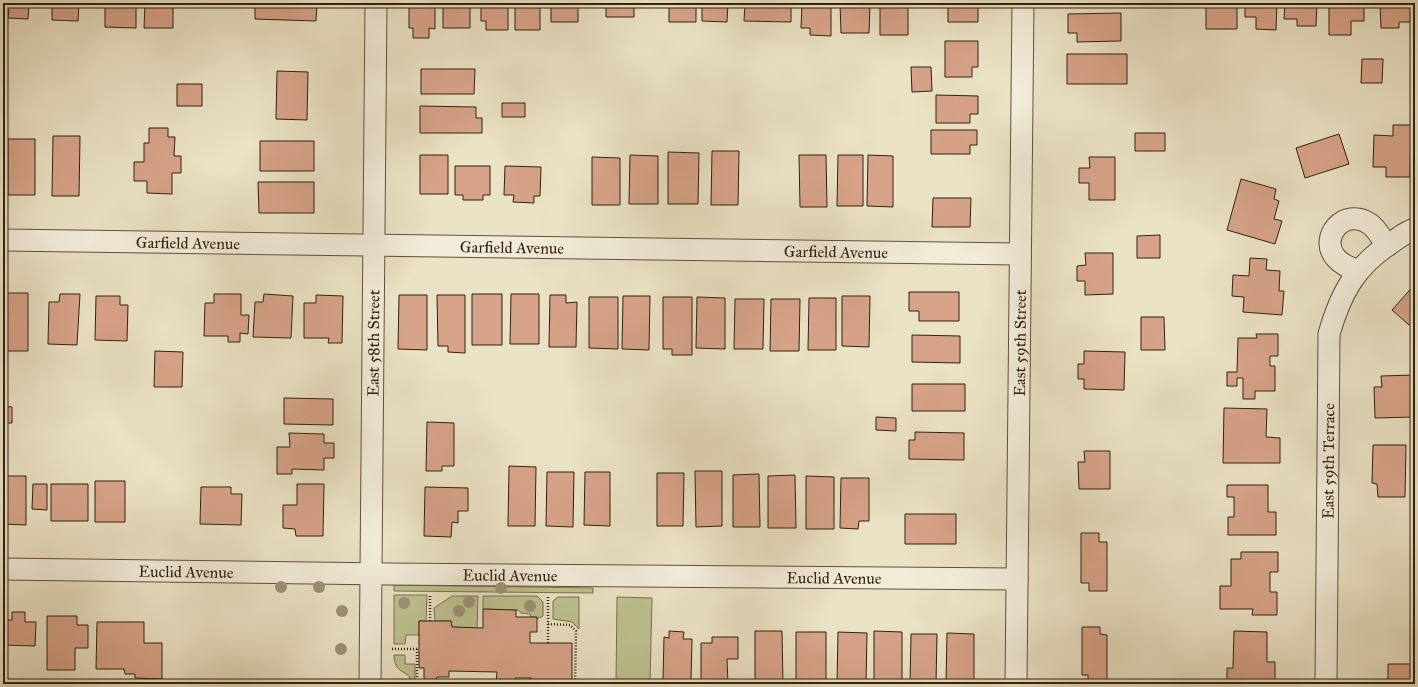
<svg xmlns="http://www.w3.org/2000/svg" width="1418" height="687" font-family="'IM FELL Great Primer',serif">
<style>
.green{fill:#bdc18f;stroke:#787050}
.building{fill:#d7a388;stroke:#322010}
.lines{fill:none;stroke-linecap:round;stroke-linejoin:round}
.minor-casing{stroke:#60503d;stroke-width:23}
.path{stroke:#322010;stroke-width:2.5;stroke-dasharray:1 2;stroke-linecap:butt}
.minor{stroke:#f1ecd9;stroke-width:21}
.tree{fill:#9c9276}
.labels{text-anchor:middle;stroke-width:3.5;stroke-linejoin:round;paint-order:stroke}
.street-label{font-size:16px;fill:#322010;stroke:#f1ecd9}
</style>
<rect width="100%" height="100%" fill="#eae2c4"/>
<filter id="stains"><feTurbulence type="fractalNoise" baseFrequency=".005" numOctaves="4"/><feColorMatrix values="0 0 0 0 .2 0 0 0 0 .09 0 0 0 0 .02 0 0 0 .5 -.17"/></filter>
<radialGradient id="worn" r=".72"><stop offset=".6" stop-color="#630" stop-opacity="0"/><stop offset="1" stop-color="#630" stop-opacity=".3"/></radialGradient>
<path class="green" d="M394,585L593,588V593L394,591Z
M394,595H427L426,621H419V635H406L405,644H394Z
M452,596H478L477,628L452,627L451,621H435L434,608Z
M483,596H537L543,602V616L537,619V617H531L530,614L521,613L518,610L483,609Z
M558,597H579V629L572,622L553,619V601Z
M617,597L652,598L650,684H616Z
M394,655H405V664H415V683H412C409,669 394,675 394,655Z"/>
<path class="building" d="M3,3H29L28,19L8,18L9,10H3Z
M52,3H79L78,21L52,20Z
M105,3H136V28L105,27Z
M145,3H173V28H144Z
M255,3H317L316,21L255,19Z
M409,3H435V29L429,28V38H413V28H409Z
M443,3H470V28H443Z
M481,3H508V30H486V21H481Z
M515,3H540V30H515Z
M551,3H578V22H551Z
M606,3H634V17H606Z
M669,3H696V22H669Z
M702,3H728L727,22L702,21Z
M745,3H791V22L744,21Z
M802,3H831V36L810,35V28H801Z
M840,3H870L869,33H841Z
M880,3H908V35H880Z
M948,3H978V22H948Z
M1206,3H1237V29H1206Z
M1245,3H1277L1276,30L1256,29V17H1245Z
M1285,3H1317L1316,26H1297V19H1284Z
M1329,3H1364V21H1351V35H1329Z
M1380,3H1415V22H1399V28H1381Z
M1121,13V41L1077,42V33H1068V14Z
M945,41H978V67H972V77H945Z
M1067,54H1127V84H1067Z
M1362,59H1383L1382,83H1361Z
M911,67H931L932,91L912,92Z
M421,69H475L474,94H421Z
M277,71L308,72L307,120L276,119Z
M177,84H202V106H177Z
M936,95L978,96V114H970V123H936Z
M502,103H525V117H502Z
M420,106L476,107V118H482V133H420Z
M1393,125H1411L1410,177H1386V167H1373L1374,135L1393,136Z
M149,128H168V137H175L174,156H181V173H172V194L147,193V181H134V162H144V143H149Z
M931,130H977V145H970V154H931Z
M1135,133H1165V151H1135Z
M1339,134L1349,164L1305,178L1296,148Z
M53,136H80L79,196H52Z
M8,139H35V195H8Z
M260,141H314V171H260Z
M712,151H739L738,205H711Z
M668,152L699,153L698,204H668Z
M420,155H448V194H420Z
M630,155L658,156V204H629Z
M799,155H826L827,207H800Z
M838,155H863V206H837Z
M868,155L893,156V207L867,206Z
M592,157L620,158V205H592Z
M1089,157H1115V200H1089V183H1079V168H1090Z
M455,166H490V195H483V200H463V195H455Z
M505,166L541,167L540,196H534V203L513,202L514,195H504Z
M1241,179L1276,189L1274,199L1279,201L1274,219L1282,221L1275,244L1227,230Z
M258,182H314V213H259Z
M933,198H971L970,227H932Z
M1160,235V258H1137V236Z
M1085,253H1113V294L1085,295V281H1077V266L1086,265Z
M1250,258L1267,259L1266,270L1280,271L1279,291H1284L1282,315L1243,312L1244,297L1232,296L1233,275L1249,276Z
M1415,284V318L1409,325L1392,310Z
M909,292H959V321H919V311H909Z
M3,293H28V351H3Z
M60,294H80L77,345L48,344L49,302H59Z
M214,294H241V315H249L248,334L240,333V342H228V336H204L205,303H214Z
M264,294L293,296L291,338L253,337L255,302H263Z
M472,294H502V345H472Z
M511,294H539V344H510Z
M316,295L343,296L342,343H328L329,338H304V303H316Z
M399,295H427V350L398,349Z
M437,295H465V353L448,352V346H438Z
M550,295H566V303L577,302L576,347H549Z
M96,296H120V305H128L127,341L95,340Z
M623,296H650L649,350L622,349Z
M842,296H870L869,347L842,346Z
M589,297H618V349L589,348Z
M663,297H692V355H672V349H663Z
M697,297L725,298V349L696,348Z
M809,298H836V350H808Z
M735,299H764L763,349H734Z
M771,299H800L799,351H770Z
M1141,317H1164L1165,350H1141Z
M1256,334H1278V356H1270V366H1275V391H1255V399H1243V378H1237V386H1227V372H1237L1238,338H1257Z
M912,335L960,336V363L912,362Z
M155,351L183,352L182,387H154Z
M1084,351L1125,352L1124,390L1084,389V379H1078V364H1084Z
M1415,375V417L1375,418L1374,387H1382L1381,376Z
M912,384H965V411H912Z
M284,398L333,399V425L284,424Z
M3,406L12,407V423H3Z
M1224,408L1267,409L1266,437L1280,438V463H1223Z
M876,417L896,418V431L876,430Z
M427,422L454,423V466H442V471H426Z
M915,432L964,433V460L909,459V440H915Z
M289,433L324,434V443H334V458H324V470L292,469V474H277V447H290Z
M1373,445H1406L1405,497H1378L1377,484L1372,483Z
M1084,451H1110V489H1079L1078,462H1085Z
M509,466L536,467L535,526H508Z
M695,471H722V526L696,527Z
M547,472H574L573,527L546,526Z
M585,472H610V526L584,525Z
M657,473H684L683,526H657Z
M759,474L760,527H733V475Z
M795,475L796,528H768V476Z
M3,476H26V525L3,524Z
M806,476L834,477V529H806Z
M841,478H869V521H859L858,529L840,528Z
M95,481H125V522H95Z
M33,484H47V510L32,509Z
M51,484H88V521H51Z
M297,484H324L323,536H296L295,529L283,528V505H297Z
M1227,485H1268V512H1276V535H1228V517H1234V497H1227Z
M201,487H231V494H242L241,525L200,524Z
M425,487L468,488V511H458V523L452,522L451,537L424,536Z
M905,514H956V544H905Z
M1081,533H1099V542H1107V591H1089V583H1081Z
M1241,552H1278V572H1270V592H1277V615H1252L1253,609H1220V586H1231V559H1241Z
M483,609L516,610V617H537V632H530V643H572V684H531V678H515V684H496L497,672L449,671V677H437L434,683H427L424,678V668H419V621H451L452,627L483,628Z
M12,612H25V622H36L35,646L3,645V620H12Z
M47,616H77V625H88V648H75V670H47Z
M97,622H144V643H162V679L135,678V674H125L124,669H96Z
M1082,627H1100V634L1107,635V684H1088V675H1082Z
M669,631L684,632L683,639H692L691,681L663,680L664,637L669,638Z
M755,631H782L783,684H755Z
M874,631L902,632V681H891V684H878L879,682L874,681Z
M1234,631L1267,632V662H1275V684H1227V668H1233Z
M796,632H826V684H796Z
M838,632L867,633L866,684H837Z
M947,633L974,634V684H946Z
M911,634H937L936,684H910Z
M712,637H738V659H727L728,684H701V643H712Z
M1388,664H1415V684H1388Z"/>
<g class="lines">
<g class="minor-casing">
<g id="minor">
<path id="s1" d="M3,240L1020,254"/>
<path d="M1358,271C1350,268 1342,265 1336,258C1318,238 1344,206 1370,224C1377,229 1382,239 1387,246"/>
<path id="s2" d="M3,569L388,574L1017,579"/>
<path id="s3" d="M370,684L376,3"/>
<path id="s4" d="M1016,684L1023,3"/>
<path id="s5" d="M1326,684L1329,334C1341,292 1356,265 1394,241C1400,237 1407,231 1415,229"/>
</g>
</g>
<path class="path" d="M548,597V624L570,625L576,631L575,684
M430,621V595
M548,643V624
M392,649H419
M417,649V684"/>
<use href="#minor" class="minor"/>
</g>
<g class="tree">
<circle cx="281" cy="587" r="6"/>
<circle cx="319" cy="587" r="6"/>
<circle cx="501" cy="588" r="6"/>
<circle cx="469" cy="602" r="6"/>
<circle cx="404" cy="603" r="6"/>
<circle cx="530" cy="606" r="6"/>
<circle cx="342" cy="611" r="6"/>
<circle cx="459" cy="611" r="6"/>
<circle cx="341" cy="649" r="6"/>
</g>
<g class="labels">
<g class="street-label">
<text dy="6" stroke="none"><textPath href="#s1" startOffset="185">Garfield Avenue</textPath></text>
<text dy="6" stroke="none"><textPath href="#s1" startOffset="509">Garfield Avenue</textPath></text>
<text dy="6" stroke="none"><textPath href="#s1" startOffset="833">Garfield Avenue</textPath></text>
<text dy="6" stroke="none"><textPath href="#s3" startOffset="341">East 58th Street</textPath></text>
<text dy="6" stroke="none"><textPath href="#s4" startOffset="341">East 59th Street</textPath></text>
<text dy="6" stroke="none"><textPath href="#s5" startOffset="223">East 59th Terrace</textPath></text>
<text dy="6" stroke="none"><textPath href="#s2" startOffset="183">Euclid Avenue</textPath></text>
<text dy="6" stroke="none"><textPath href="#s2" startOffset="507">Euclid Avenue</textPath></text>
<text dy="6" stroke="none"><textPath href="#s2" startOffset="831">Euclid Avenue</textPath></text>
</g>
</g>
<rect width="1418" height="687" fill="none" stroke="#eae2c4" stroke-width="16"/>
<rect x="4" y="4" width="1410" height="679" fill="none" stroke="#322010" stroke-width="2"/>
<rect x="8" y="8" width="1402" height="671" fill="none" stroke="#322010"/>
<rect width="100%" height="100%" filter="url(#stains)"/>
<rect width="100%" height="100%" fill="url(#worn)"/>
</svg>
